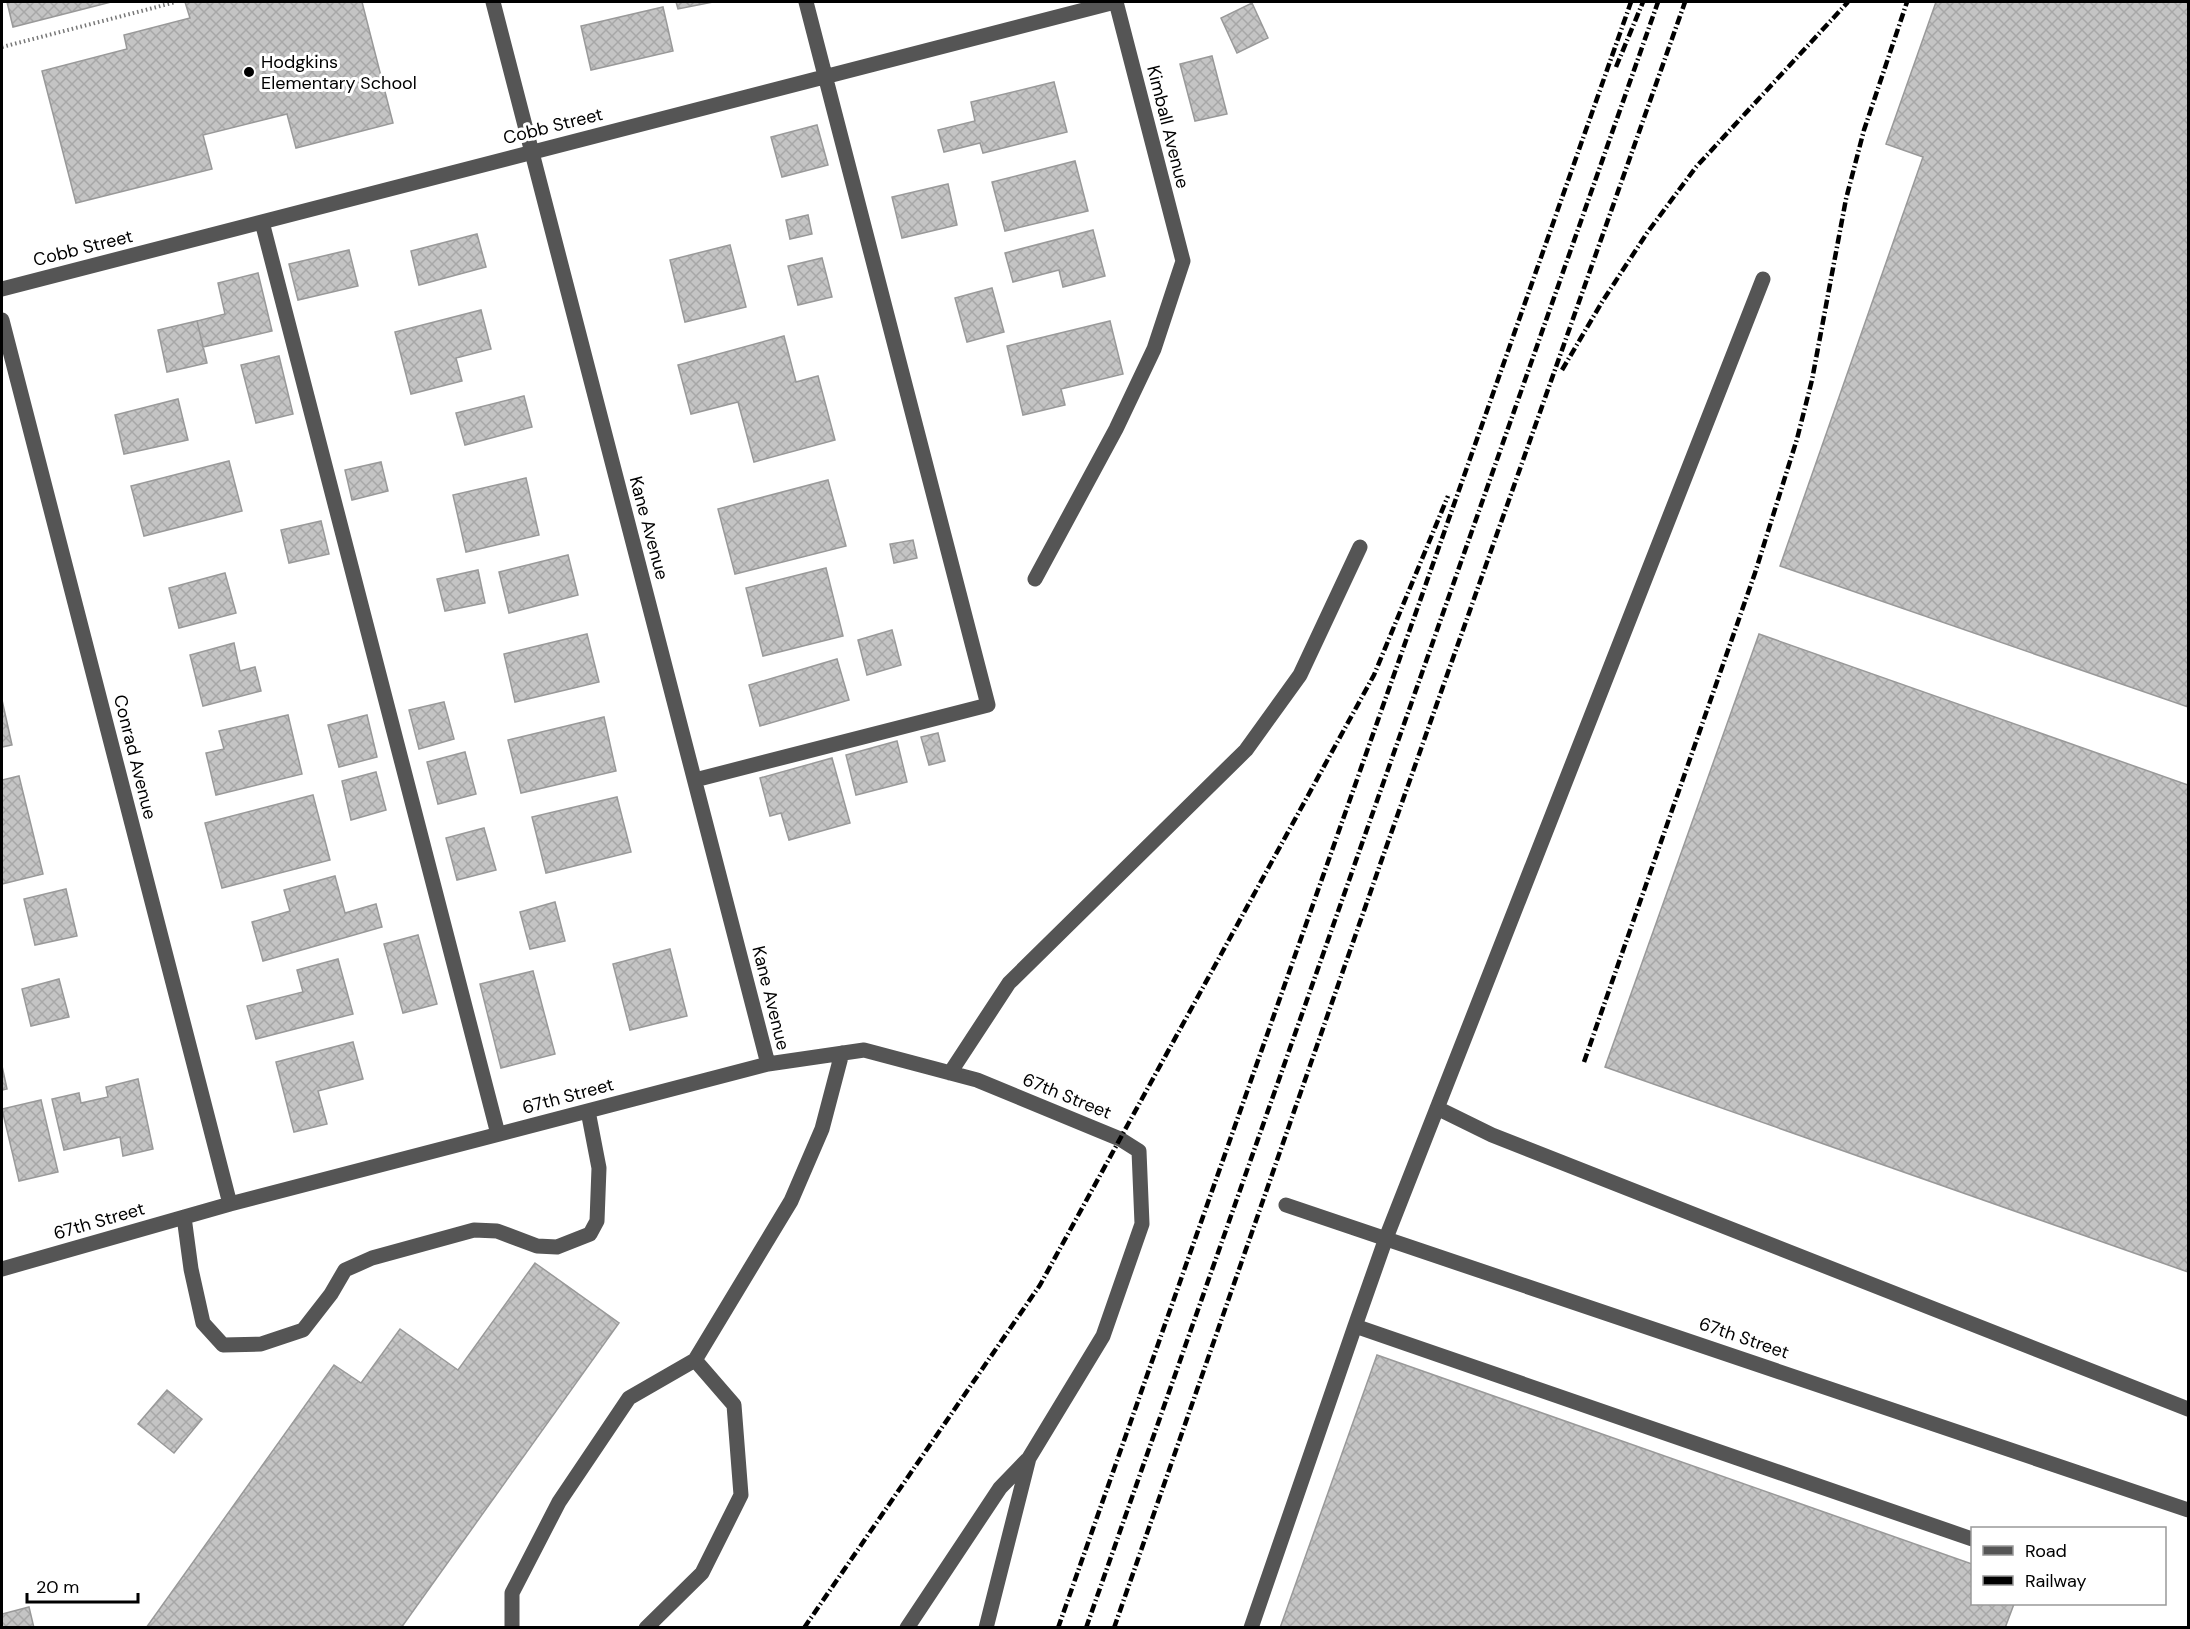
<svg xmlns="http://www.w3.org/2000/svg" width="2190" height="1629" font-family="'DM Sans',sans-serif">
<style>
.building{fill:url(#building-cross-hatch);stroke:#999;stroke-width:1.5}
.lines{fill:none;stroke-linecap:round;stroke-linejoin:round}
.path{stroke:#777;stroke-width:4;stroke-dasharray:1.5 3;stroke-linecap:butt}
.minor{stroke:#555;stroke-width:15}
.rail{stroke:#000;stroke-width:4.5;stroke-dasharray:9 3 1.5 3;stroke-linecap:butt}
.poi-dot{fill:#000;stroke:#fff;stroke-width:2}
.labels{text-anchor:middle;stroke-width:6;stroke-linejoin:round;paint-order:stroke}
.poi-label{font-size:18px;fill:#000;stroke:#fff;text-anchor:start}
.street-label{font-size:18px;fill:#000;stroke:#fff}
</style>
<defs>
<pattern id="building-cross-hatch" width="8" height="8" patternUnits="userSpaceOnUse" patternTransform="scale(1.5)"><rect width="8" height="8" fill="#c4c4c4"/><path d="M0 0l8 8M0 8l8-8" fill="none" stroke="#a7a7a7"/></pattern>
</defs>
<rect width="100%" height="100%" fill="#fff"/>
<path class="building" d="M7,2H111L13,27Z
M185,2H362L393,123L296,148L287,114L203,135L212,169L76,203L42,71L127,49L124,35L190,18Z
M676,2H713L678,9Z
M1936,2H2188V707L1780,566L1923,157L1886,144Z
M1252,3L1268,38L1237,53L1221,18Z
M663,7L673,51L591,70L581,26Z
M1212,56L1227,114L1195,121L1180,64Z
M1054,82L1067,132L983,153L980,143L944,152L938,130L975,121L971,102Z
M817,125L828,165L782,177L771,137Z
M1075,161L1088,211L1005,231L992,182Z
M948,184L957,225L902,238L892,197Z
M808,215L812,234L790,239L786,220Z
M1093,230L1105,276L1063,287L1059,270L1013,282L1005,253Z
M477,234L486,267L419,285L411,251Z
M730,245L746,307L685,322L670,260Z
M349,250L358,286L298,300L289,264Z
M822,258L832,297L798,305L788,266Z
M258,273L272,331L203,347L197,321L225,314L218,283Z
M992,288L1004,332L967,342L955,298Z
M481,310L491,349L456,358L462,381L411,394L395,332Z
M197,321L207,363L167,372L158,330Z
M1110,321L1123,374L1061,389L1065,405L1023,415L1007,346Z
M784,336L796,382L818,376L835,440L754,462L738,402L691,414L678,365Z
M279,356L293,414L256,423L241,365Z
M524,396L532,427L465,445L456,413Z
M178,399L188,440L124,454L115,415Z
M229,461L242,511L144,536L131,486Z
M381,462L388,491L352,500L345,470Z
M526,478L539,535L466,552L453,495Z
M828,480L846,546L735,574L718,509Z
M321,521L329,554L289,563L281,530Z
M913,540L917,558L894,563L890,544Z
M568,555L578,595L509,613L499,572Z
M826,568L843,636L763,656L746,588Z
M478,570L485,603L445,611L437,579Z
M225,573L236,613L179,628L169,588Z
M892,630L901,665L867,675L858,640Z
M587,634L599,682L515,702L504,654Z
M1759,634L2188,785V1272L1605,1067Z
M234,643L240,671L255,667L261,691L203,706L190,655Z
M837,659L849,700L760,726L749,685Z
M2,700L12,745L2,747Z
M444,702L454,739L419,749L409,710Z
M288,715L302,774L216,795L206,753L224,749L219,731Z
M367,715L377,757L339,767L328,725Z
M604,717L616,771L521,793L508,740Z
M938,733L945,761L929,765L921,737Z
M897,741L907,782L856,795L846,755Z
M465,752L476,794L438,804L427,762Z
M832,758L850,823L789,840L781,813L770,816L760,778Z
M376,772L386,810L351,820L342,781Z
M19,776L43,874L2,884V780Z
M313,795L330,860L222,888L205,823Z
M617,797L631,852L546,873L532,817Z
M484,828L496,870L457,880L446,838Z
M335,876L345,913L376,904L382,927L263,961L252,922L290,911L284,890Z
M66,889L77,936L35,945L24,899Z
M555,902L565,941L530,949L520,912Z
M418,935L437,1004L403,1013L384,944Z
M670,949L687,1016L630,1030L613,964Z
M338,959L353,1014L256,1039L247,1006L303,992L297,970Z
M533,971L555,1054L501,1068L480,984Z
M59,979L69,1017L31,1026L22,989Z
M353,1042L363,1079L318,1091L327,1124L294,1132L276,1062Z
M2,1066L7,1089L2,1090Z
M138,1079L153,1149L123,1156L120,1137L64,1150L52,1099L79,1093L81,1103L108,1097L106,1087Z
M41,1100L58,1172L19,1181L2,1109Z
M535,1263L619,1323L401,1628H146L334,1365L361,1383L400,1329L458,1370Z
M1377,1355L1972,1564V1604H2014L2005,1628H1280Z
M167,1390L202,1419L174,1453L138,1424Z
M29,1607L34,1628H2V1614Z"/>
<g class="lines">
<path class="path" d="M2,47L176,2"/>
<path class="minor" d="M493,2L768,1064
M262,222L498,1134
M2,289L1115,2
M2,320L230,1204
M1035,579L1116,429L1154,349L1183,261L1116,2
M695,780L988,705L806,2
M950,1073L1009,983L1246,750L1300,675L1360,547
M1437,1108L1492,1135L2188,1409
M1286,1205L2188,1510
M184,1217L191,1269L203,1323L223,1345L261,1344L303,1330L331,1294L345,1270L372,1258L474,1230L497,1231L537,1246L557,1247L590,1234L597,1221L599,1168L588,1111
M2,1269L230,1204L768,1064L864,1050L977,1080L1120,1139L1139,1151L1142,1224L1103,1336L1029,1458L986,1628
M1355,1326L1386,1238L1763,279
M512,1628V1593L559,1502L629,1398L695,1360L791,1201L822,1129L842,1053
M646,1628L702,1573L741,1495L734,1405L695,1360
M907,1628L1000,1488L1027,1460
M1251,1628L1355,1326L1972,1539"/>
<path class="rail" d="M1616,67L1643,2
M1562,370L1602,302L1647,233L1696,167L1848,2
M1584,1062L1755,573L1797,439L1812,380L1846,199L1864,130L1907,2
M804,1628L1040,1285L1374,675L1448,496
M1058,1628L1631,2
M1086,1628L1658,2
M1114,1628L1382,859L1685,2"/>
</g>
<circle class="poi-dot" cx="249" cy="72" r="6"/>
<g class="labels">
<g class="poi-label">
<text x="261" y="68">Hodgkins<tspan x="261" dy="21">Elementary School</tspan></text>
</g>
<g class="street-label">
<text transform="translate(553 126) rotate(-14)" y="6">Cobb Street</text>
<text transform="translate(1168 127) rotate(76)" y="6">Kimball Avenue</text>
<text transform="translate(83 248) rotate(-14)" y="6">Cobb Street</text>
<text transform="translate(649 528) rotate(75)" y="6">Kane Avenue</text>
<text transform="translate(135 757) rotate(76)" y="6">Conrad Avenue</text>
<text transform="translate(771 998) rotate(76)" y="6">Kane Avenue</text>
<text transform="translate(568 1096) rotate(-15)" y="6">67th Street</text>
<text transform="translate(1067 1096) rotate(22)" y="6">67th Street</text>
<text transform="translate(99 1221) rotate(-16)" y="6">67th Street</text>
<text transform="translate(1744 1338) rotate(19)" y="6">67th Street</text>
</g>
</g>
<rect width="2190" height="1629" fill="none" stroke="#000000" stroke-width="6"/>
<rect x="1971" y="1527" width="195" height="78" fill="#ffffff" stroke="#999999" stroke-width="1.5"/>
<rect x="1983" y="1546" width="30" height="9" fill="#555555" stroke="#999999" stroke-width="1.5"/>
<text x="2025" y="1557" font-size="18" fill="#000000">Road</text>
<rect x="1983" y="1576" width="30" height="9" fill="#000000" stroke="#999999" stroke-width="1.5"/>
<text x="2025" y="1587" font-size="18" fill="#000000">Railway</text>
<path d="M27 1593v9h111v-9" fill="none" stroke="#000000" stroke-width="3"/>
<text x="36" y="1593" font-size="18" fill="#000000" stroke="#ffffff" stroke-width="4.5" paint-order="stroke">20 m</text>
</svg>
